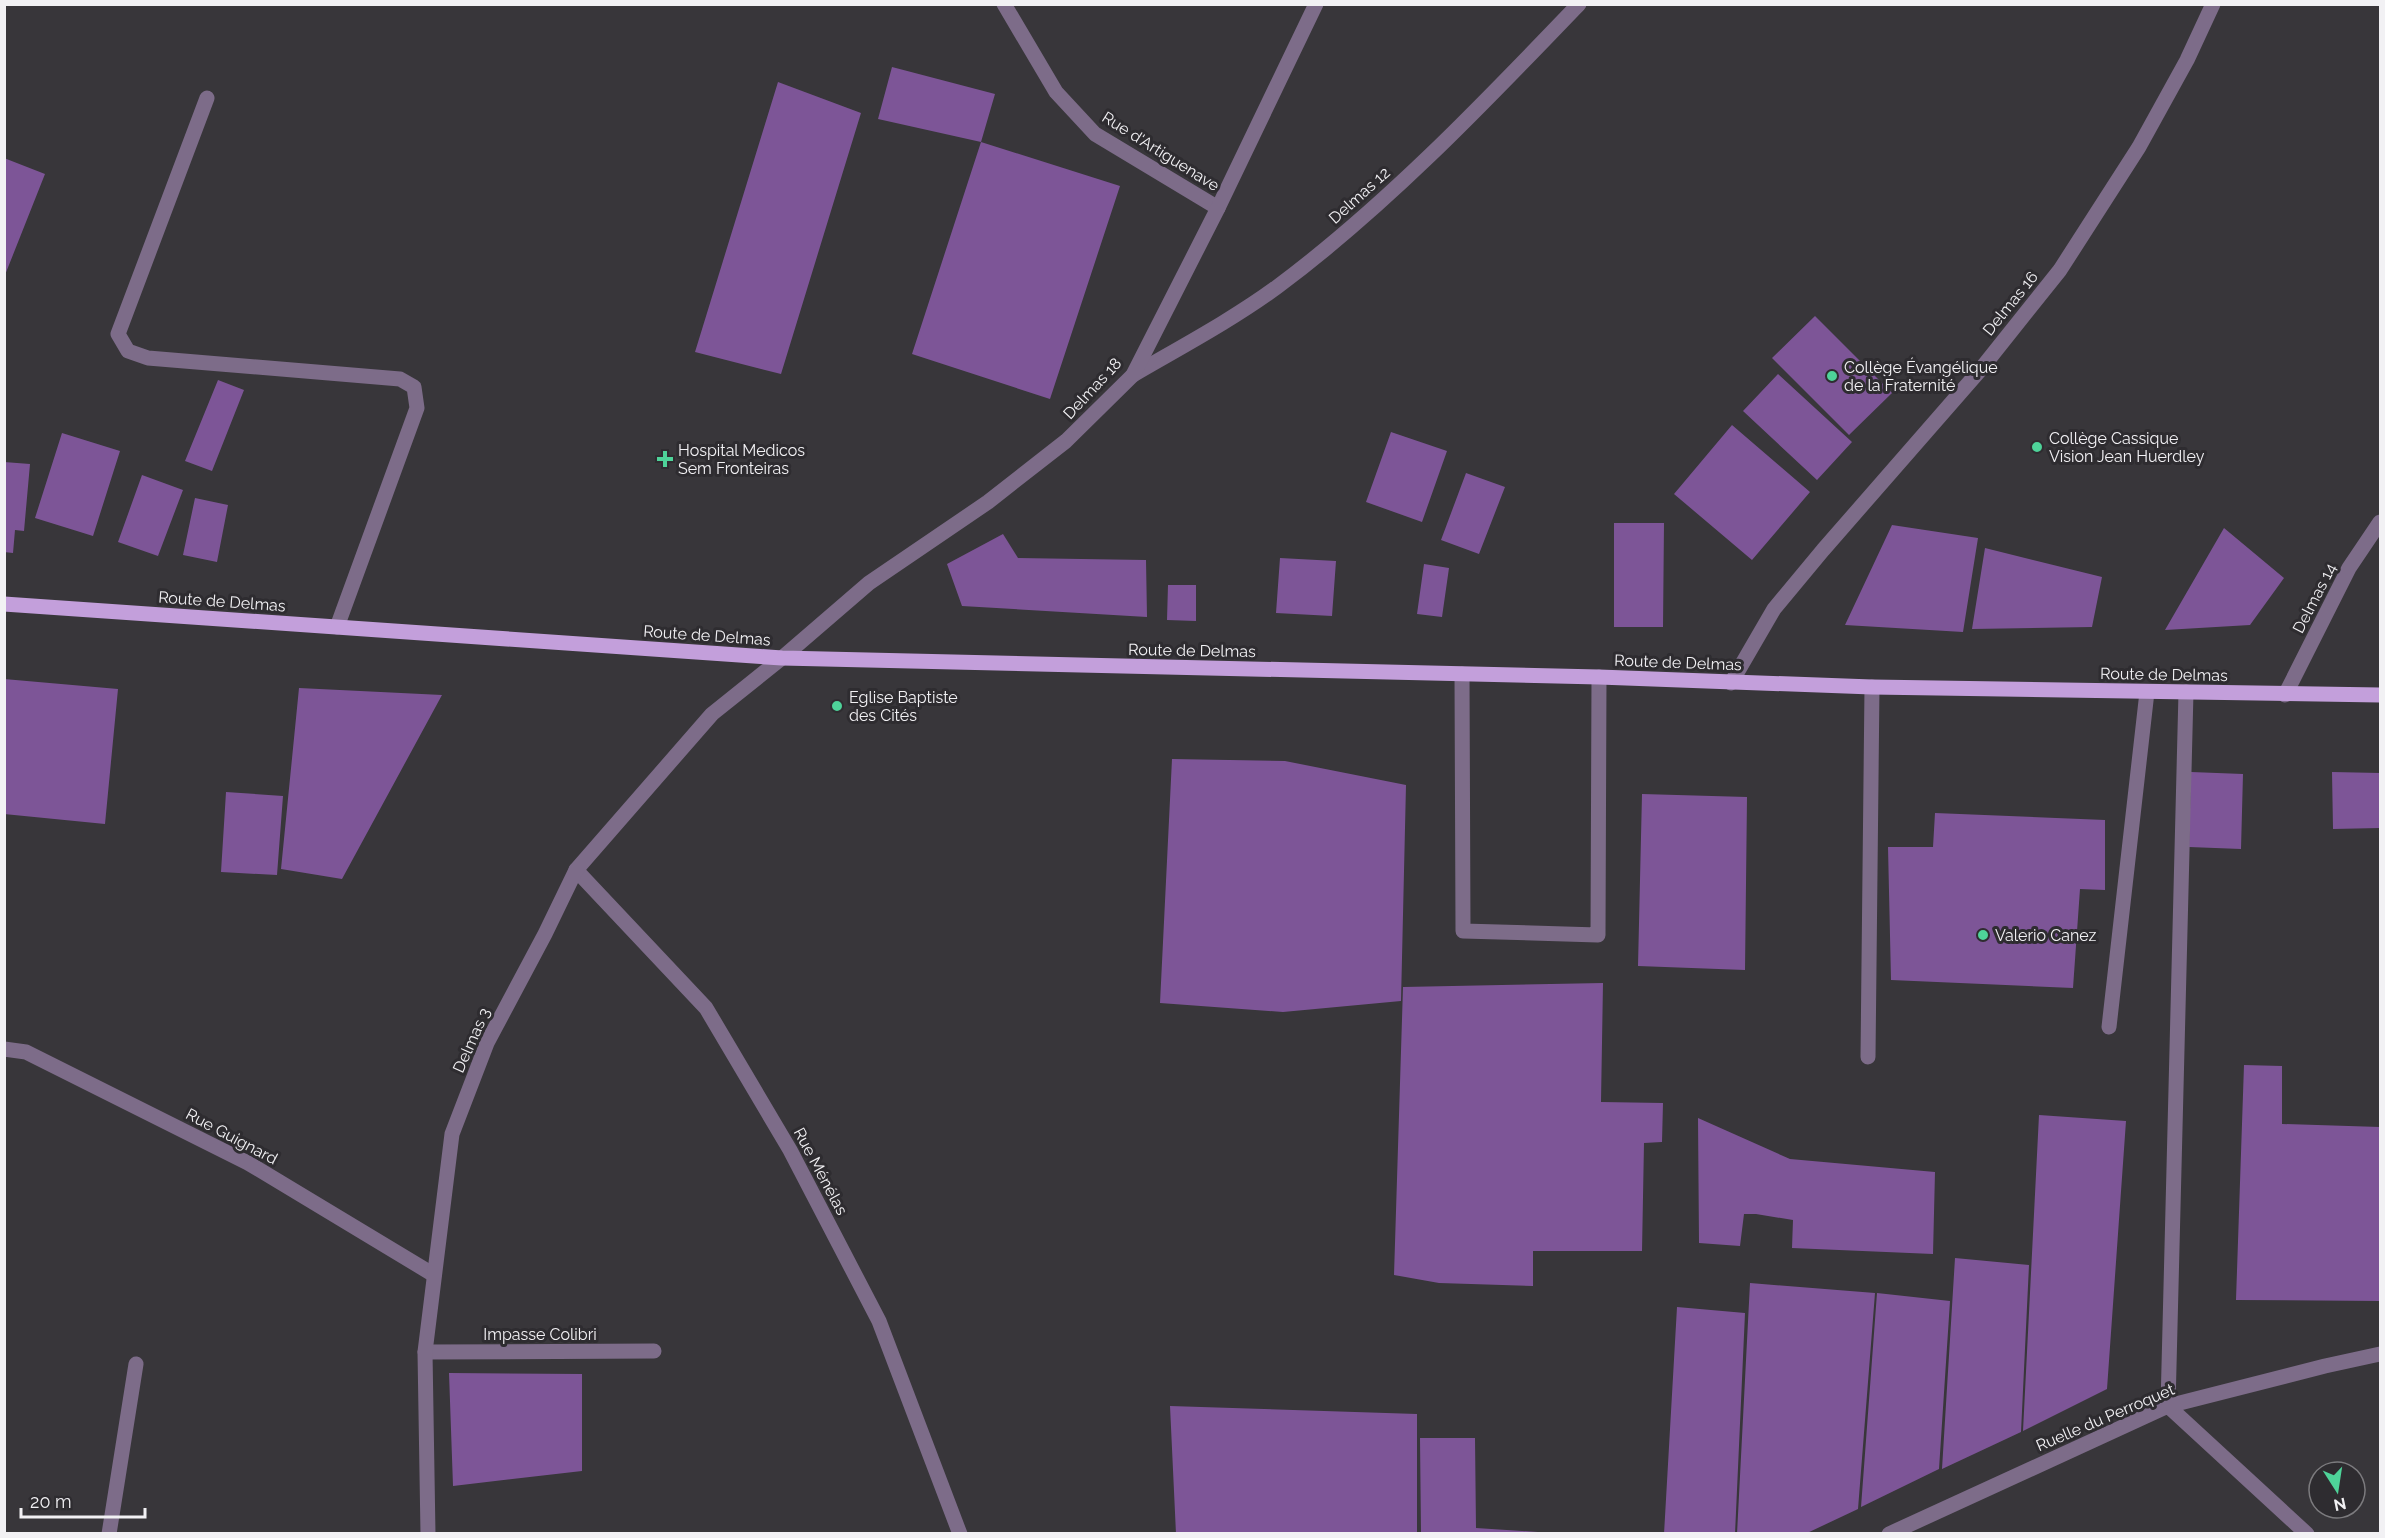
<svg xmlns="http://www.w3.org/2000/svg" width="2385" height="1538" font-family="Raleway,sans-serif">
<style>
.building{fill:#7d5597}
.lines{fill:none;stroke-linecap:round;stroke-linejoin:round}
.service{stroke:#7d6c89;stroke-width:15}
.minor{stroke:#7d6c89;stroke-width:15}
.tertiary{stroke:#7d6c89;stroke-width:15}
.primary{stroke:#c39fdb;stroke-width:15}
.poi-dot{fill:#4ed399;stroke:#2e2c30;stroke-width:2}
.labels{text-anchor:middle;stroke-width:6;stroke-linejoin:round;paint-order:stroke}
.street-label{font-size:16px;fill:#f2f1f4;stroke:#2e2c30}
.poi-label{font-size:16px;fill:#f2f1f4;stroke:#2e2c30;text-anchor:start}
</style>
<rect width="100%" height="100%" fill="#38363a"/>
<path class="building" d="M892,67L995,94L981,142L878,119Z
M778,82L861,113L781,374L695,352Z
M981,142L1120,186L1050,399L912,354Z
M4,158L45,174L5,275H4Z
M1815,316L1892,393L1849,435L1772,358Z
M1778,374L1852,442L1817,480L1743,411Z
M218,380L244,390L212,471L185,461Z
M1732,425L1810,492L1752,560L1674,494Z
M1391,432L1447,451L1422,522L1366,502Z
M62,433L120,451L93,536L35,518Z
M4,462L30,464L24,531L15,530L13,553L4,552Z
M1466,473L1505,487L1479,554L1441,540Z
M142,475L183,490L158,556L118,542Z
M195,498L228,505L217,562L183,555Z
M1614,523H1664L1663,627H1614Z
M1892,525L1978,538L1963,632L1845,625Z
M2224,528L2284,578L2250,625L2165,630Z
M1003,534L1018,558L1146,560L1147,617L962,606L947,564Z
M1985,548L2102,577L2092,627L1972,629Z
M1280,558L1336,561L1332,616L1276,613Z
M1424,564L1449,568L1442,617L1417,614Z
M1168,585H1196V621L1167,620Z
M4,679L118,689L105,824L4,814Z
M299,688L442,695L342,879L281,869Z
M1172,759L1285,761L1406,785L1401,1001L1283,1012L1160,1003Z
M2191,772L2243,774L2241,849L2189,847Z
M2332,772L2380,773V828L2333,829Z
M226,792L283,796L277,875L221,872Z
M1642,794L1747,797L1745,970L1638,966Z
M1935,813L2105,820V890L2080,889L2073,988L1891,980L1888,847H1933Z
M1603,983L1601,1102L1663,1103L1662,1142L1644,1143L1642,1251H1533V1286L1439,1283L1394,1275L1403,987Z
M2244,1065L2282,1066V1124L2380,1127V1301L2236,1300Z
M2039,1115L2126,1121L2107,1389L2023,1431Z
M1698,1118L1790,1159L1935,1172L1933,1254L1792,1248L1793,1220L1756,1214H1744L1740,1246L1699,1243Z
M1955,1258L2029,1265L2021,1432L1942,1469Z
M1750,1283L1875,1293L1858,1509L1805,1534H1737Z
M1877,1293L1950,1301L1939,1469L1861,1507Z
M1677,1307L1745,1313L1735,1534H1664Z
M449,1373L582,1374V1471L453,1486Z
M1170,1406L1417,1414V1534H1176Z
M1420,1438H1475L1476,1528L1538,1532V1534H1421Z"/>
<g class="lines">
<path class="service" d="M1462,674L1463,931L1598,935L1599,677
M2109,1027L2147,692
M1868,1057L1872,687
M425,1352L654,1351
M109,1534L136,1364"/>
<path class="minor" d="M1004,4L1056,92L1095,134L1218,208
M207,98L118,334L128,351L148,358L400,379L414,387L417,408L337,627
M1133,375C1181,347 1232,320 1277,287C1386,206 1485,102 1579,4
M1731,683L1774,609L1823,550L1981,369L2060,270L2139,147L2187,60L2213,4
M2186,692L2168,1406L2307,1534
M576,870L706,1008L790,1150L879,1321L960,1534
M4,1049L26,1052L248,1163L434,1275
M1889,1534L2168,1406L2325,1366L2380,1354"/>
<path class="tertiary" d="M2285,695L2349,568L2380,522
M428,1534L425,1352L452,1134L487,1043L545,934L576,870L712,714L782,658L869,583L988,502L1066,441L1133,375L1218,208L1316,4"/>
<path class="primary" d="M4,604L782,658L1599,677L1872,687L2380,695"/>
</g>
<g class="poi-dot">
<circle cx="1832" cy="376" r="6"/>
<circle cx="2037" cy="447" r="6"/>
<path d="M662 450h6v6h6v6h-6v6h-6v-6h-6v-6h6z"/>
<circle cx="837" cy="706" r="6"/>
<circle cx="1983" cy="935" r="6"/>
</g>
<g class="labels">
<g class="street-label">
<text transform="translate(1161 151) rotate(32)" y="6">Rue d'Artiguenave</text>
<text transform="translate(1359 195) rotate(-42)" y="6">Delmas 12</text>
<text transform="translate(2010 303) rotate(-51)" y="6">Delmas 16</text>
<text transform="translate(1092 388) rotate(-47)" y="6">Delmas 18</text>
<text transform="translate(2314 598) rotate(-63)" y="6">Delmas 14</text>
<text transform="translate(222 601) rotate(4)" y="6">Route de Delmas</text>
<text transform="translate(707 635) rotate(4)" y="6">Route de Delmas</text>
<text transform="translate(1192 650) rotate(1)" y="6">Route de Delmas</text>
<text transform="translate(1678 662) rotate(2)" y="6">Route de Delmas</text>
<text transform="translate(2164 674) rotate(1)" y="6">Route de Delmas</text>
<text transform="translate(471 1040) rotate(-66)" y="6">Delmas 3</text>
<text transform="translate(232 1136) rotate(28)" y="6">Rue Guignard</text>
<text transform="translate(821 1171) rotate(62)" y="6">Rue Ménélas</text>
<text x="540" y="1340">Impasse Colibri</text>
<text transform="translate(2105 1417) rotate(-23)" y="6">Ruelle du Perroquet</text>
</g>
<g class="poi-label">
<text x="1844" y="373">Collège Évangélique<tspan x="1844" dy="18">de la Fraternité</tspan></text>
<text x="2049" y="444">Collège Cassique<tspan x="2049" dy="18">Vision Jean Huerdley</tspan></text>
<text x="678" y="456">Hospital Medicos<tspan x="678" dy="18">Sem Fronteiras</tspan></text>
<text x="849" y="703">Eglise Baptiste<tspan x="849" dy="18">des Cités</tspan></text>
<text x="1995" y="941">Valerio Canez</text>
</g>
</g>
<rect width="2385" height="1538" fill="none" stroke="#f2f1f4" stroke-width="12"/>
<g transform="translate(2337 1490) rotate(168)"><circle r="28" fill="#2e2c30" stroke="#7c7b7e" stroke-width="1.5"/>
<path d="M0-4.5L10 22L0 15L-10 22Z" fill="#4ed399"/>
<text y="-9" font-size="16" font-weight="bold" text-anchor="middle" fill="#f2f1f4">N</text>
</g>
<path d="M21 1508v9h124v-9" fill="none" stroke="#f2f1f4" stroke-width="3"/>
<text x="30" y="1508" font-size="18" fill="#f2f1f4" stroke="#2e2c30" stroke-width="4.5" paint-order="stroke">20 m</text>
</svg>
